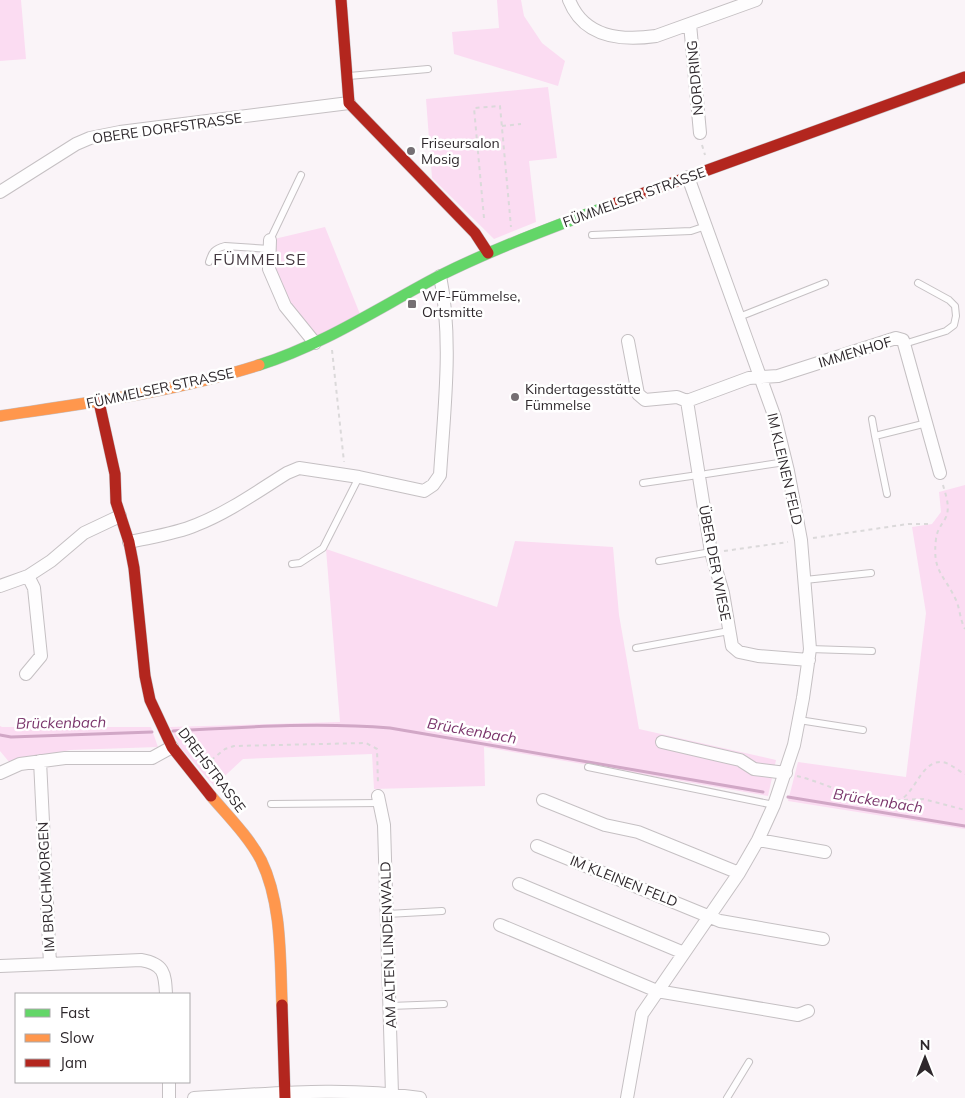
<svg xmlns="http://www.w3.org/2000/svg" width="965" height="1098" font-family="Mulish,sans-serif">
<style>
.green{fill:#fbdcf2}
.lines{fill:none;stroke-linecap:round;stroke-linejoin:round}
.stream{stroke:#d1a7c6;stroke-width:3}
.lane-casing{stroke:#c5c0c3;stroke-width:8}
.street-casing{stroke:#c5c0c3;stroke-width:14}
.fast-casing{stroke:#c5c0c3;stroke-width:12}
.slow-casing{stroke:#c5c0c3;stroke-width:12}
.jam-casing{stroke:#c5c0c3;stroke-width:12}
.path{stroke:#dbd9da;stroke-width:2;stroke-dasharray:4 4;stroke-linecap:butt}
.lane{stroke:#fefdfe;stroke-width:6}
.street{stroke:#fefdfe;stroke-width:12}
.fast{stroke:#63d668;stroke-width:11}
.slow{stroke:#ff974d;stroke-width:11}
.jam{stroke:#b3261e;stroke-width:11}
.poi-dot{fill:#756f73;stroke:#fff;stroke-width:2}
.labels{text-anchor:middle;stroke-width:5;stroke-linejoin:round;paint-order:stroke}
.street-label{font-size:14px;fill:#2e282c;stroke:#fff}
.poi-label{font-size:14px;fill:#2e282c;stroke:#fff;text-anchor:start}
.water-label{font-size:15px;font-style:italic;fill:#7b366c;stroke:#fff}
.quarter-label{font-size:16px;letter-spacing:1px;fill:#453941;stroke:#fff}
</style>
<rect width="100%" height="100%" fill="#faf4f8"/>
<path class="green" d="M0,0H21L26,59L0,61Z
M497,0H521L524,16L542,43L565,61L558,86L454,54L452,32L499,28Z
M548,87L557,158L529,161L536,222L494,239L432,178L426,99Z
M325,227L362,319L315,343L269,269L270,240Z
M965,485V829L788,801L798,762L906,777L926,613L912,527L932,524L941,512L939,492Z
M515,541L613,547L619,615L639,729L776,760L768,796L484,747L485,786L374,789L372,754L243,759L214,786L180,747L170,727L340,722L326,549L497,607Z
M0,726L2,727H151L158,747L70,750L10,763L0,751Z"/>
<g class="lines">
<path class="stream" d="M173,731C245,727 318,722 390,728L763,792
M0,735L11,737L152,732
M788,797L965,826"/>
<g class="lane-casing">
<path id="lane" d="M349,76L428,69
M592,235L691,231L706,226
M270,240L301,175
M209,262C212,252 214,249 225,246L270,249
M739,317L825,283
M904,344L946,331L954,325L956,316L955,306L949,300L918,283
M872,419L875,436L927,423
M875,436L887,494
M706,474L785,462
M643,483L698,475
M659,561L711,552
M292,564L300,563L323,548L359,477
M805,580L871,573
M636,648L729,631
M810,649L872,651
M799,720L863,730
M588,767L774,805
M271,804L380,803
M387,914L442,911
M390,1006L444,1004
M727,1098L749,1062"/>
</g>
<g class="street-casing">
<path id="street" d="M569,0C584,38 621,41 656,36L756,0
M690,24L700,133
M0,192L76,144L90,138L120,132L349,103
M270,240L269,269L285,306L315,343
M628,341L638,394L645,400L677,397L687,401
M129,542C151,537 175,534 196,525C229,512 258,491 287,473L299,468L359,477L424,491L433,485L440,475C444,411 453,339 440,276
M0,586L28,576L51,561L84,533L120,516
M809,660L758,656L739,652L732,646L723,593L711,552L687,401L749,378L778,376L896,338L903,340L940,473
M26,674L41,656L34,588L28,576
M662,742L740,760L754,769L786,773
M40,761L50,964L141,960C164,964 165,973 166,994
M0,773L20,764L65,758H152L172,747
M378,796L384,825L392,1094
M543,800L605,825L638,832L739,873
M758,840L825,852
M537,846L720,921L823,939
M519,884L684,953
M500,925L657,991L798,1015L808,1011
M0,966L50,964
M169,1082V1098
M194,1098C269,1094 345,1086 420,1098
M627,1098L642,1014L739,873L758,840L774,805L794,745L803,698L810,649L801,540L788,471L775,418L688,177"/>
</g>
<g class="fast-casing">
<path id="fast" d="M259,365C323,345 380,307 439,276C495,248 553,227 611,205"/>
</g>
<g class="slow-casing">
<path id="slow" d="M0,416C87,403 175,392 259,365
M211,796C228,816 249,837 261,860C282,903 280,958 282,1005"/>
</g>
<g class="jam-casing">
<path id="jam" d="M341,0L349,103L475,233L488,253
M611,205L965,77
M99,402L115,474L116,502L129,542L134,568L145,676L150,700L172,747L211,796
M282,1005L285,1098"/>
</g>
<path class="path" d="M502,126L521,124
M702,145L705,155
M484,218L474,108L500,106L511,227
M332,350L344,462
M943,485C946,496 951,508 945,519C941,526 937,530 936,539C932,572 944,574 956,600C960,609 960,620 965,629
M813,538L908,524H932
M724,551L788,542
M205,765L225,749L234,746L366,743L377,749L378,784
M797,776C826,783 865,804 893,802C914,801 919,761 941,762C949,762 958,771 965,774
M904,800L923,799L965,810"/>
<use href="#lane" class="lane"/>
<use href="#street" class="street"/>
<use href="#fast" class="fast"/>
<use href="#slow" class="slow"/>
<use href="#jam" class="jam"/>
</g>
<g class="poi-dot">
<circle cx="411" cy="151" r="5"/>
<rect x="407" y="299" width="10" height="10" rx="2.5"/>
<circle cx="515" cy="397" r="5"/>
</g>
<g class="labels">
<g class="street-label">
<text transform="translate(695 78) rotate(-95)" y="5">NORDRING</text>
<text transform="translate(167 128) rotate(-8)" y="5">OBERE DORFSTRASSE</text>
<text transform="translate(634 197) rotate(-20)" y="5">FÜMMELSER STRASSE</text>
<text transform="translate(855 352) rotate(-17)" y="5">IMMENHOF</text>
<text transform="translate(160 388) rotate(-12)" y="5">FÜMMELSER STRASSE</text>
<text transform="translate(785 469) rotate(77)" y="5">IM KLEINEN FELD</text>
<text transform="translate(715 563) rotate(79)" y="5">ÜBER DER WIESE</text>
<text transform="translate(212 770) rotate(53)" y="5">DREHSTRASSE</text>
<text transform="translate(624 881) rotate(22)" y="5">IM KLEINEN FELD</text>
<text transform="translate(46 887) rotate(-93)" y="5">IM BRUCHMORGEN</text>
<text transform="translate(388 945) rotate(-92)" y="5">AM ALTEN LINDENWALD</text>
</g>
<g class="poi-label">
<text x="421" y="148">Friseursalon<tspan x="421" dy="16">Mosig</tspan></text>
<text x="422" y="301">WF-Fümmelse,<tspan x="422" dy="16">Ortsmitte</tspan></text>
<text x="525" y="394">Kindertagesstätte<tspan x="525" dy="16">Fümmelse</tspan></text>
</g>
<g class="water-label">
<text transform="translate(61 723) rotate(-1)" y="5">Brückenbach</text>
<text transform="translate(472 731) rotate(10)" y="5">Brückenbach</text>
<text transform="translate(878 801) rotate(9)" y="5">Brückenbach</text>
</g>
<g class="quarter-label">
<text x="260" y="265">FÜMMELSE</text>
</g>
</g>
<rect x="15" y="993" width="175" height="90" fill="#ffffff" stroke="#aba9ab"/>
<rect x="25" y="1009" width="25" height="8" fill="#63d668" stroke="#aba9ab"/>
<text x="60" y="1018" font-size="15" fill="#2e282c">Fast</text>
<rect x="25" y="1034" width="25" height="8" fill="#ff974d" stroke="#aba9ab"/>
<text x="60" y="1043" font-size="15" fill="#2e282c">Slow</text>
<rect x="25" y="1059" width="25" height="8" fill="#b3261e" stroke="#aba9ab"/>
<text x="60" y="1068" font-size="15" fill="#2e282c">Jam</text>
<g transform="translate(925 1058)" stroke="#ffffff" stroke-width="4" paint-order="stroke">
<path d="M0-4L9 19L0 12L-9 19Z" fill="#2e282c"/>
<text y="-8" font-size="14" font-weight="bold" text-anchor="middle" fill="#2e282c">N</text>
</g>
</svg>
